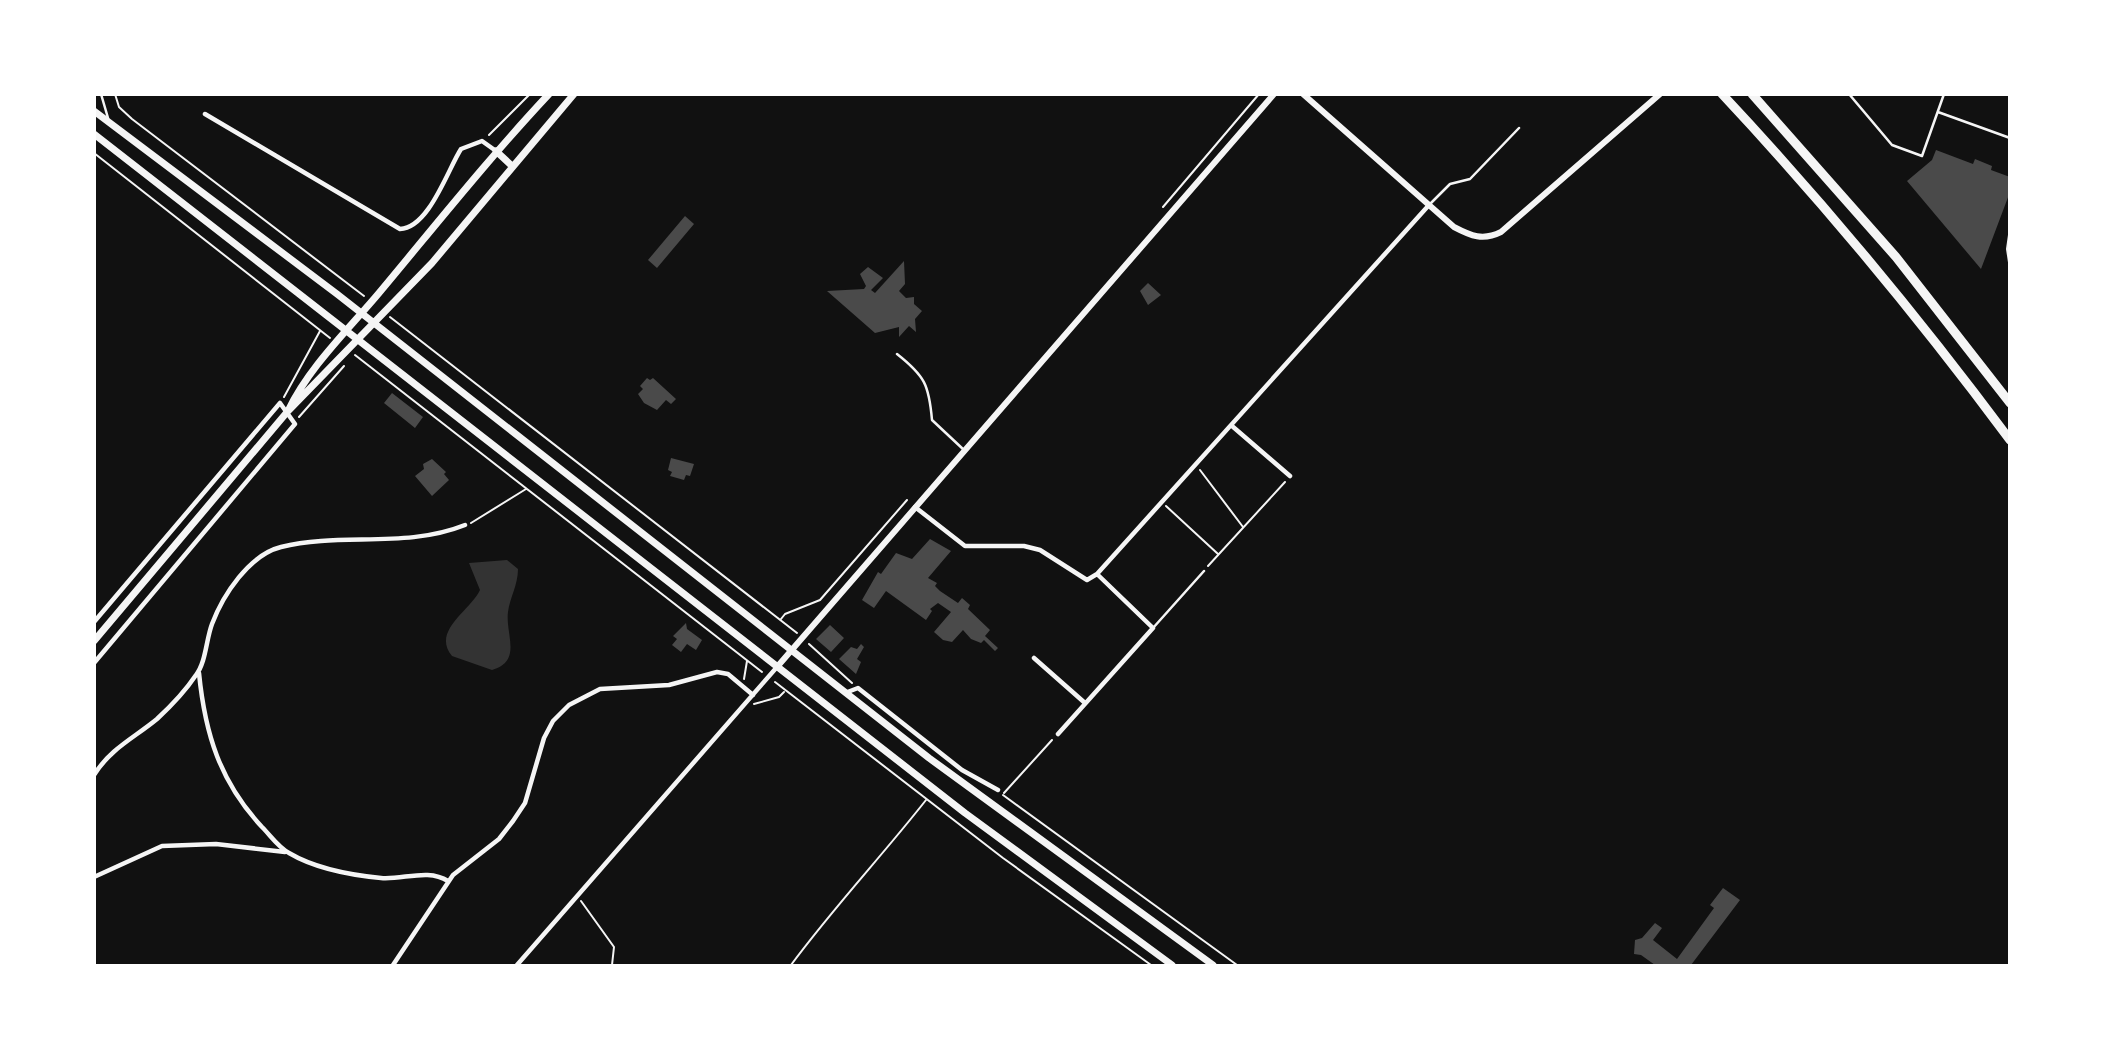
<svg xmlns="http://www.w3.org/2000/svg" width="2104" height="1060" font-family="Overpass,sans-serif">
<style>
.water{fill:#333}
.building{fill:#4a4a4a}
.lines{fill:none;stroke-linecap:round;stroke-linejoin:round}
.path{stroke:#f5f5f5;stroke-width:2}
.service{stroke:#f5f5f5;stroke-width:2.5}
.minor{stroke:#f5f5f5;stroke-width:4.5}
.tertiary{stroke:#f5f5f5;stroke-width:6}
.primary{stroke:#f5f5f5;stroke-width:7}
.motorway{stroke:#f5f5f5;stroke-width:9}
</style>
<rect width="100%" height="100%" fill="#111"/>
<path class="water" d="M507,560L518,569C518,585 510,597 508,612C505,634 523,661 492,670L452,656C431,631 471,610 480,590L469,563Z"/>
<path class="building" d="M1936,150L1973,164L1975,159L1992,166L1991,170L2010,177V192L1981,269L1907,181L1932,160Z
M685,216L694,224L657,268L648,260Z
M904,261L905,284L899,291L906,298L914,297V304L922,311L915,319L916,332L909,326L899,337V327L875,333L827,291L864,289L866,286L860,274L868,267L883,278L871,290L875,293Z
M1148,283L1161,295L1148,305L1140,291Z
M647,378L650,380L653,378L676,399L671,404L666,400L657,410L644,403L638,394L643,389L640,386Z
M392,393L423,417L415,428L384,403Z
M671,458L694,464L690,476L686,475L684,480L670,476L672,472L668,470Z
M432,459L446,472L444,474L449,480L432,496L415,476L424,469L423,464Z
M930,539L951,551L928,578L937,583L935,586L940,591L958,603L962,598L970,605L968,609L990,630L985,636L998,648L995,651L984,640L981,643L971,639L963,630L952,642L943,640L934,632L951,612L938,603L930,609L932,611L926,620L886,591L874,608L862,600L878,572L881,574L896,553L912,559Z
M686,623L687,629L702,640L696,650L687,644L681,652L672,645L677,639L673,636Z
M830,625L844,638L831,652L816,639Z
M861,644L864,647L857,659L861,662L856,674L839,659L851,647L857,649Z
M1723,888L1740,900L1691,965H1655L1641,955L1634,954L1635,940L1642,938L1655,923L1662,928L1653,940L1677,959L1714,908L1710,905Z"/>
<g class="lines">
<path class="path" d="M115,94L119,107L132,119L364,296
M489,135L530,94
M94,153L330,338
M1163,207L1259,94
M2010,228L2007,249L2010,269
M390,317L797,633
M355,355L762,672
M284,397L320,331
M299,417L344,366
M1200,470L1243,527
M1166,506L1218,554
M471,523L526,489
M1208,566L1285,482
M781,619L785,614L820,600L907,500
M809,644L852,683
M744,679L747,661
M775,682L1003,858L1151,965
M754,704L779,697L784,692
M1004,793L1052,740
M1003,795L1237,965
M581,901L614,947L612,965
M791,965C833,908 882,856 926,800"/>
<path class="service" d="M101,94L108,118
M1849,94L1892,145L1922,156L1944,94
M1938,112L2010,138
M1430,204L1450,184L1470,179L1519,128
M897,354C925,376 929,385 932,420L964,450
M1153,628L1204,571"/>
<path class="minor" d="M205,114L400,229C429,228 448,169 461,149L482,141L496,151
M1232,426L1290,476
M915,507L965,546H1024L1040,550L1087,580L1097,574L1429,205
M94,622L280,403L295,424L94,663
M1034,658L1085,703
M199,673C205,734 220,782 262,827C271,836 278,847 289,853C316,869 350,875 381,878C403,880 428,868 448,881
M845,693L858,688L962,770L998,790
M1058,734L1153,628L1097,574
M94,775C111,748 134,738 157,719C171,706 186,690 196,675C206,662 206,640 212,624C223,595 249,555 281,547C341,532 405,549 465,525
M94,877L162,846L216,844L285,852
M393,965L453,875L499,839L513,821L525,803L544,738L553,721L569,705L600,689L669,685L717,672L728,674L753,695
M517,965L777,667"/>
<path class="tertiary" d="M1303,94L1454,227C1471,236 1483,241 1501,232L1660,94
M777,667L1274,94"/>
<path class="primary" d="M94,111L337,294L929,758L1213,965
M94,134L965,813L1172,965
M496,151L512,166
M289,410L432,263L574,94
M94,641L288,411C309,367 348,330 379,293C435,226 489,158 549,94"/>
<path class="motorway" d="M1722,94C1825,204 1920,319 2010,440
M1752,94L1896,257L2010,403"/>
</g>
<rect width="2104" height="1060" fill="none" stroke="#ffffff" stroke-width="192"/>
</svg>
